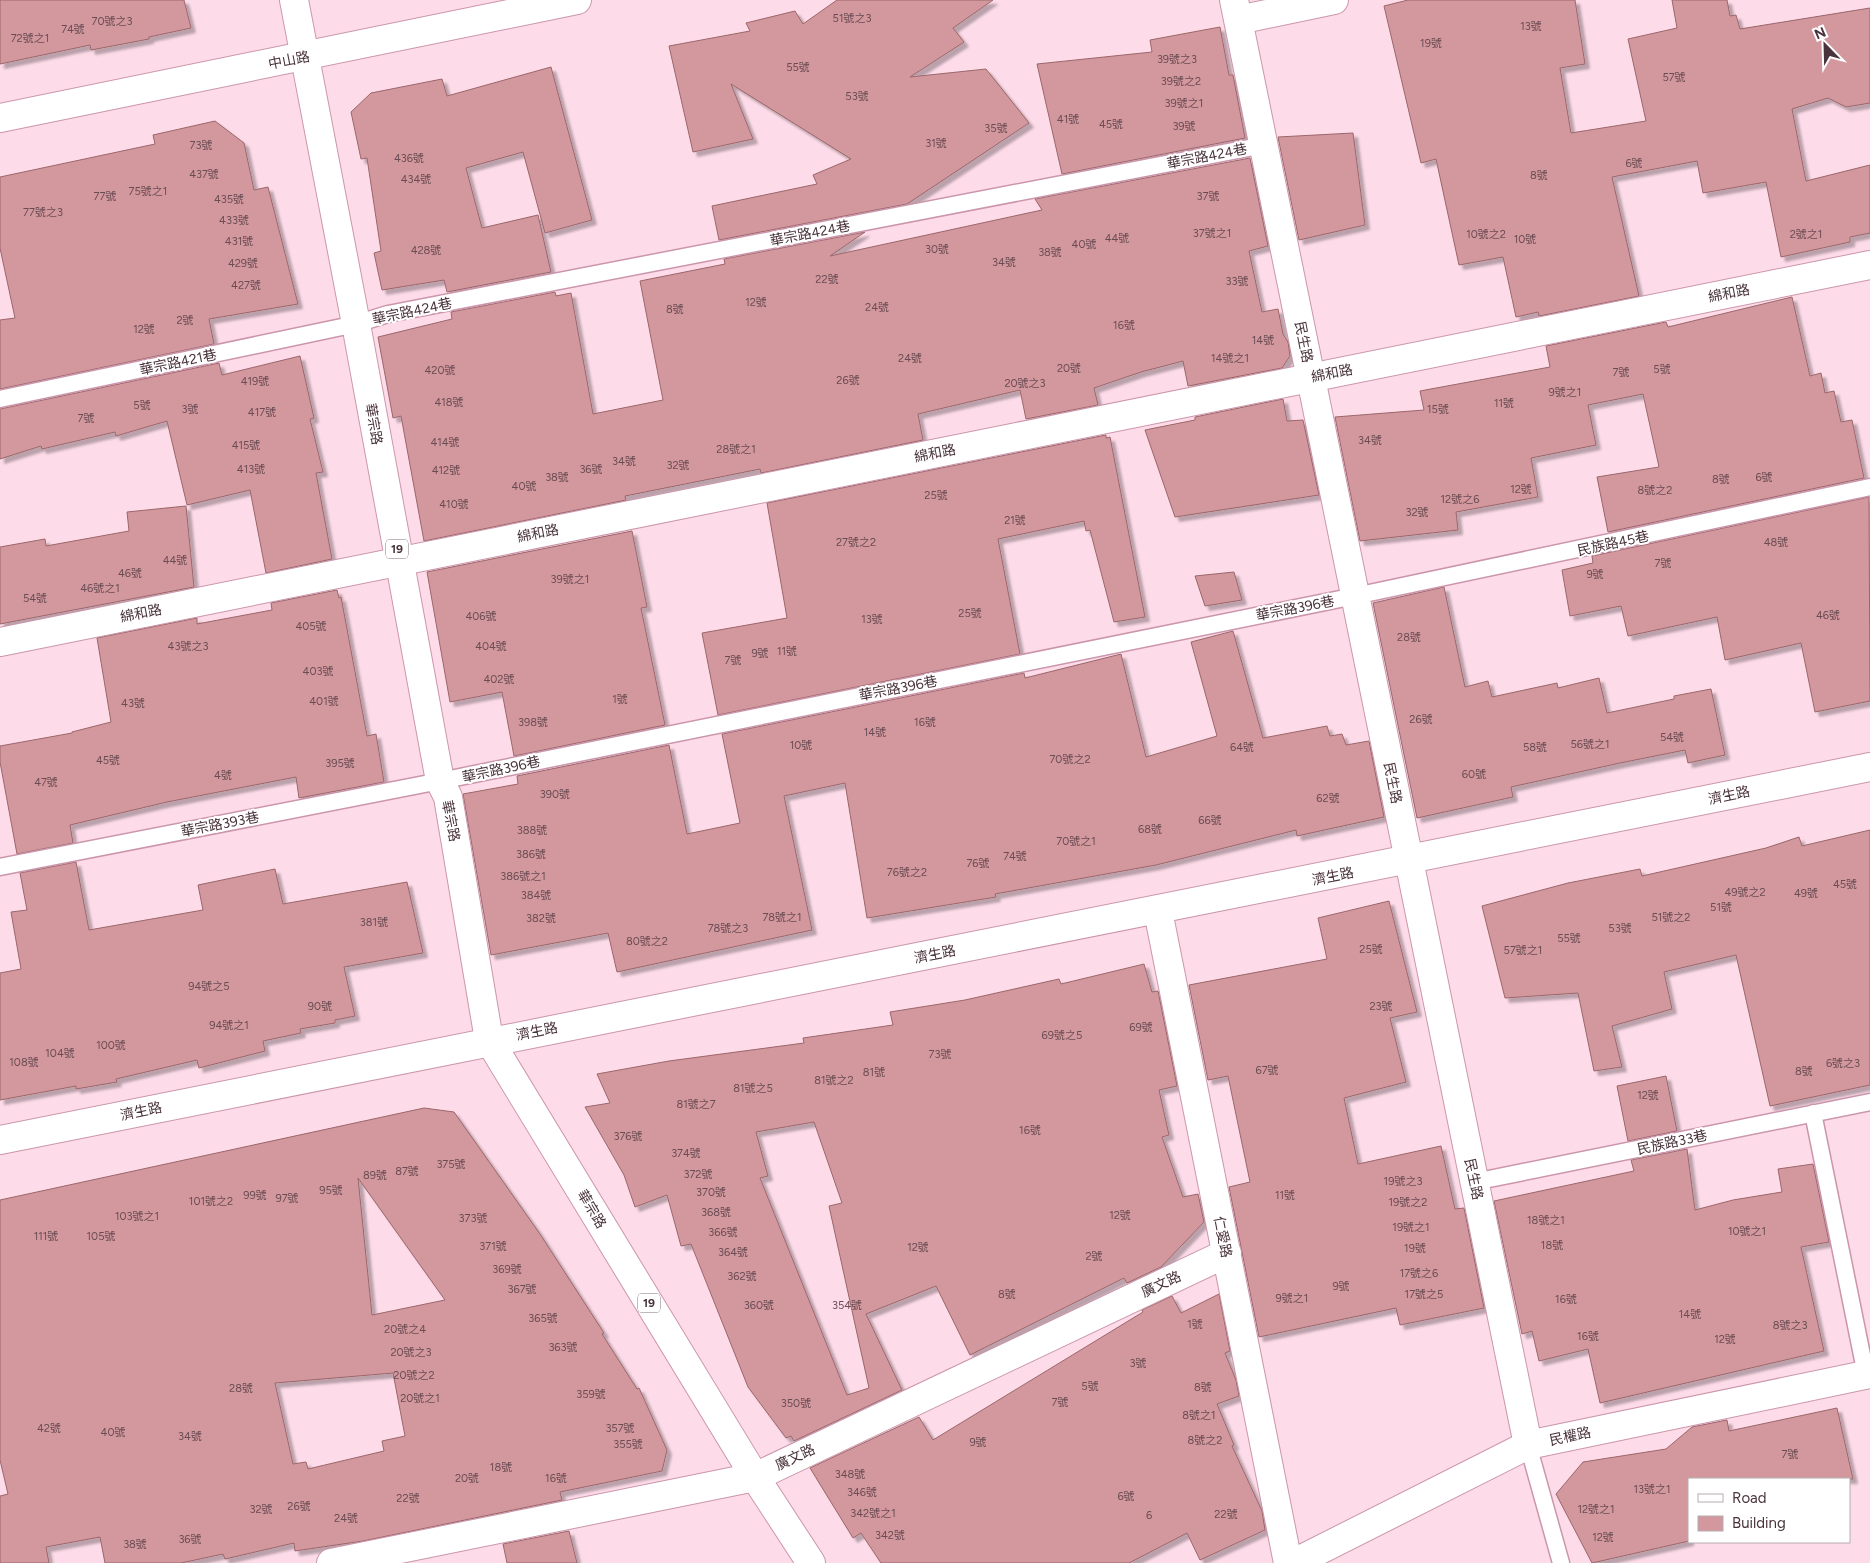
<svg xmlns="http://www.w3.org/2000/svg" width="1870" height="1563" font-family="Figtree,'Noto Sans TC',sans-serif">
<style>
.building{fill:#d2989d;stroke:#9b666b;fill-rule:evenodd;filter:url(#shadow)}
.lines{fill:none;stroke-linecap:round;stroke-linejoin:round}
.lane-casing{stroke:#cb96ab;stroke-width:19}
.street-casing{stroke:#cb96ab;stroke-width:30}
.secondary-casing{stroke:#cb96ab;stroke-width:30}
.primary-casing{stroke:#cb96ab;stroke-width:30}
.lane{stroke:#fff;stroke-width:16}
.street{stroke:#fff;stroke-width:28}
.secondary{stroke:#fff;stroke-width:28}
.primary{stroke:#fff;stroke-width:28}
.labels{text-anchor:middle;stroke-width:4;stroke-linejoin:round;paint-order:stroke}
.number-label{font-size:11px;fill:#6b4c54}
.shield{fill:#fff;stroke:#807076;stroke-width:1}
.shield-label{font-size:12px;font-weight:bold;fill:#49333c}
.street-label{font-size:14px;fill:#49333c;stroke:#fff}
</style>
<defs>
<filter id="shadow"><feDropShadow dx="4.5" dy="4.5" stdDeviation="1" flood-color="#0004"/></filter>
</defs>
<rect width="100%" height="100%" fill="#fddbe8"/>
<path class="building" d="M0,0H184L191,28L149,37V39L91,50L90,45L0,64Z
M837,0H993L953,28L964,42L910,77L986,69L1029,123L907,204L719,240L712,206L817,184L813,175L851,159L731,84L753,139L693,152L669,46L750,31L746,23L795,11L803,24Z
M1408,0H1575L1585,64L1560,68L1571,133L1646,121L1628,39L1677,28L1672,0H1727L1730,16L1736,15L1740,29L1870,8V103L1846,107L1828,98L1792,109L1806,181L1870,165V233L1850,237V242L1781,257L1766,182L1703,193L1697,161L1612,177L1639,296L1539,316L1538,312L1516,317L1503,257L1459,265L1436,159L1421,163L1384,6Z
M1220,27L1229,75H1233L1245,138L1062,174L1037,64L1152,52L1150,40Z
M551,67L592,220L545,233L523,152L466,168L482,228L538,215L551,272L447,292L444,280L382,290L374,253L381,251L367,158L361,159L351,112L371,93L442,79L447,96Z
M215,121L244,143L254,190L268,187L298,304L209,319L214,344L0,389V320L15,318L0,248V177L155,144L153,135Z
M1353,133L1365,225L1299,240L1278,137Z
M1250,158L1268,246L1249,251L1262,312L1278,309L1283,334L1288,342L1290,356L1282,368L1188,386L1183,361L1141,372L1094,388L1098,405L1026,419L1020,390L918,414L923,440L761,473L760,469L625,496L626,500L424,541L401,416L393,418L378,337L452,319L451,312L555,292L556,296L571,293L593,414L663,400L640,281L725,264L724,259L865,232L830,256L1042,210L1035,199Z
M1792,297L1810,376L1821,373L1825,393L1834,391L1841,422L1852,420L1864,478L1608,532L1597,477L1659,467L1643,394L1588,405L1596,445L1531,458L1538,497L1456,512L1458,530L1360,541L1335,417L1424,410L1420,391L1550,367L1546,346L1666,322L1668,327Z
M300,356L314,418L310,419L323,472L316,473L332,559L266,573L250,490L187,505L167,421L116,436L115,432L42,449L41,446L0,459V409L219,363L222,375Z
M1283,399L1287,421L1303,420L1319,495L1175,517L1145,430L1195,420V417Z
M1106,435V438L1110,437L1145,617L1114,622L1090,530L1086,531L1084,521L998,539L1020,654L718,715L702,633L787,618L767,503Z
M1869,497L1870,701L1815,712L1801,643L1725,660L1717,617L1628,636L1621,606L1570,616L1562,570L1593,563L1592,556Z
M186,506L194,587L0,624V547L45,539L46,546L129,531L127,512Z
M632,531L647,607L641,608L665,725L514,756L502,692L450,702L427,572Z
M1234,572L1242,600L1205,606L1195,576Z
M1444,587L1465,687L1488,681L1492,697L1557,683L1558,688L1599,678L1607,713L1674,699V696L1711,689L1725,755L1688,763L1685,750L1620,763L1511,787L1513,797L1417,818L1373,603Z
M337,590L339,598L341,597L367,736L376,734L384,782L299,798L296,777L167,802L70,825L73,843L17,854L0,762V746L72,733V732L111,722L97,638L197,618V624L272,610L271,603Z
M1233,631L1263,738L1327,726L1330,736L1342,734L1346,745L1369,741L1384,817L1297,836L1296,830L1156,865L995,894L996,897L867,918L845,783L784,796L812,930L617,972L608,933L491,955L463,794L518,784L517,776L669,745L687,834L740,823L722,734L1024,673L1025,678L1121,654L1146,757L1217,736L1191,642Z
M1870,830V1085L1770,1106L1736,955L1664,972L1672,1009L1612,1026L1622,1067L1594,1071L1578,993L1505,998L1482,906L1568,883L1640,869L1642,876L1766,848L1799,837L1802,846Z
M76,862L89,930L203,910L198,885L275,869L283,904L407,882L423,953L344,967L355,1016L335,1020V1023L300,1029L301,1033L263,1041L265,1051L199,1068L197,1060L116,1079L117,1082L76,1089V1086L0,1100V973L21,969L11,912L27,910L20,873Z
M1389,901L1417,1012L1390,1018L1406,1082L1344,1098L1358,1164L1441,1146L1455,1209L1464,1208L1484,1308L1400,1325L1396,1308L1259,1337L1229,1187L1250,1182L1228,1076L1208,1080L1189,985L1327,959L1318,918Z
M1144,964L1152,992L1158,991L1177,1086L1159,1090L1169,1135L1162,1137L1183,1197L1198,1194L1204,1222L1161,1267L1127,1283L1124,1278L970,1355L936,1286L866,1314L902,1390L794,1441L791,1436L786,1438L748,1387L691,1244L681,1246L667,1195L635,1207L624,1175L585,1107L610,1103L597,1074L669,1061L804,1043L803,1038L893,1025L890,1012L965,1000L1059,979L1061,984ZM814,1122L842,1203L829,1206L869,1388L847,1395L760,1178L768,1176L756,1132Z
M1666,1076L1677,1131L1628,1141L1617,1086Z
M424,1108L454,1112L540,1234L604,1333L602,1334L637,1389L639,1388L667,1450L662,1471L560,1492L562,1500L363,1541L295,1551L294,1543L225,1559L223,1554L181,1563H105L100,1537L46,1547L49,1563H0V1496L8,1494L0,1460V1200ZM358,1178L445,1300L372,1315ZM393,1373L405,1436L382,1441L384,1451L308,1469L306,1462L293,1464L275,1383Z
M1687,1149L1695,1210L1733,1200L1782,1192L1778,1169L1813,1164L1829,1242L1801,1247L1824,1351L1600,1403L1588,1349L1539,1361L1532,1331L1522,1334L1494,1201L1634,1171L1631,1160Z
M1219,1294L1230,1351L1225,1353L1236,1380L1239,1396L1217,1404L1234,1445L1232,1446L1262,1511L1265,1530L1200,1560L1187,1533L1129,1563H881L861,1533L853,1538L810,1468L919,1417L933,1440L1143,1312L1142,1310L1172,1296L1181,1313Z
M1837,1408L1853,1479H1689V1541L1592,1563L1556,1494L1583,1462L1666,1449L1692,1427L1727,1420L1729,1431Z
M569,1531L577,1563H507L503,1544Z"/>
<g class="lines">
<g class="lane-casing">
<path id="lane" d="M0,399L356,324L388,314L1264,145
M0,867L440,781L1355,596L1870,487
M1813,1113L1866,1375
M1474,1182L1870,1102
M1528,1445L1561,1563"/>
</g>
<g class="street-casing">
<path id="street" d="M1234,0L1528,1445
M1238,20L1334,0
M0,642L1870,265
M1158,911L1288,1563
M0,1140C623,1013 1247,894 1870,767
M331,1563L755,1477L1227,1253
M1294,1563L1528,1445L1870,1374"/>
</g>
<g class="secondary-casing">
<path id="secondary" d="M0,118L577,0"/>
</g>
<g class="primary-casing">
<path id="primary" d="M294,0L356,324L440,781L448,797L489,1040L755,1477L811,1563"/>
</g>
<use href="#lane" class="lane"/>
<use href="#street" class="street"/>
<use href="#secondary" class="secondary"/>
<use href="#primary" class="primary"/>
</g>
<g class="labels">
<g class="number-label">
<text x="852" y="22">51號之3</text>
<text x="112" y="25">70號之3</text>
<text x="1531" y="30">13號</text>
<text x="73" y="33">74號</text>
<text x="30" y="42">72號之1</text>
<text x="1431" y="47">19號</text>
<text x="1177" y="63">39號之3</text>
<text x="798" y="71">55號</text>
<text x="1674" y="81">57號</text>
<text x="1181" y="85">39號之2</text>
<text x="857" y="100">53號</text>
<text x="1184" y="107">39號之1</text>
<text x="1068" y="123">41號</text>
<text x="1111" y="128">45號</text>
<text x="1184" y="130">39號</text>
<text x="996" y="132">35號</text>
<text x="936" y="147">31號</text>
<text x="201" y="149">73號</text>
<text x="409" y="162">436號</text>
<text x="1634" y="167">6號</text>
<text x="204" y="178">437號</text>
<text x="1539" y="179">8號</text>
<text x="416" y="183">434號</text>
<text x="148" y="195">75號之1</text>
<text x="105" y="200">77號</text>
<text x="1208" y="200">37號</text>
<text x="229" y="203">435號</text>
<text x="43" y="216">77號之3</text>
<text x="234" y="224">433號</text>
<text x="1212" y="237">37號之1</text>
<text x="1486" y="238">10號之2</text>
<text x="1806" y="238">2號之1</text>
<text x="1117" y="242">44號</text>
<text x="1525" y="243">10號</text>
<text x="239" y="245">431號</text>
<text x="1084" y="248">40號</text>
<text x="937" y="253">30號</text>
<text x="426" y="254">428號</text>
<text x="1050" y="256">38號</text>
<text x="1004" y="266">34號</text>
<text x="243" y="267">429號</text>
<text x="827" y="283">22號</text>
<text x="1237" y="285">33號</text>
<text x="246" y="289">427號</text>
<text x="756" y="306">12號</text>
<text x="877" y="311">24號</text>
<text x="675" y="313">8號</text>
<text x="185" y="324">2號</text>
<text x="1124" y="329">16號</text>
<text x="144" y="333">12號</text>
<text x="1263" y="344">14號</text>
<text x="910" y="362">24號</text>
<text x="1230" y="362">14號之1</text>
<text x="1069" y="372">20號</text>
<text x="1662" y="373">5號</text>
<text x="440" y="374">420號</text>
<text x="1621" y="376">7號</text>
<text x="848" y="384">26號</text>
<text x="255" y="385">419號</text>
<text x="1025" y="387">20號之3</text>
<text x="1565" y="396">9號之1</text>
<text x="449" y="406">418號</text>
<text x="1504" y="407">11號</text>
<text x="142" y="409">5號</text>
<text x="190" y="413">3號</text>
<text x="1438" y="413">15號</text>
<text x="262" y="416">417號</text>
<text x="86" y="422">7號</text>
<text x="1370" y="444">34號</text>
<text x="445" y="446">414號</text>
<text x="246" y="449">415號</text>
<text x="736" y="453">28號之1</text>
<text x="624" y="465">34號</text>
<text x="678" y="469">32號</text>
<text x="251" y="473">413號</text>
<text x="591" y="473">36號</text>
<text x="446" y="474">412號</text>
<text x="557" y="481">38號</text>
<text x="1764" y="481">6號</text>
<text x="1721" y="483">8號</text>
<text x="524" y="490">40號</text>
<text x="1521" y="493">12號</text>
<text x="1655" y="494">8號之2</text>
<text x="936" y="499">25號</text>
<text x="1460" y="503">12號之6</text>
<text x="454" y="508">410號</text>
<text x="1417" y="516">32號</text>
<text x="1015" y="524">21號</text>
<text x="856" y="546">27號之2</text>
<text x="1776" y="546">48號</text>
<text x="175" y="564">44號</text>
<text x="1663" y="567">7號</text>
<text x="130" y="577">46號</text>
<text x="1595" y="578">9號</text>
<text x="570" y="583">39號之1</text>
<text x="100" y="592">46號之1</text>
<text x="35" y="602">54號</text>
<text x="970" y="617">25號</text>
<text x="1828" y="619">46號</text>
<text x="481" y="620">406號</text>
<text x="872" y="623">13號</text>
<text x="311" y="630">405號</text>
<text x="1409" y="641">28號</text>
<text x="188" y="650">43號之3</text>
<text x="491" y="650">404號</text>
<text x="787" y="655">11號</text>
<text x="760" y="657">9號</text>
<text x="733" y="664">7號</text>
<text x="318" y="675">403號</text>
<text x="499" y="683">402號</text>
<text x="620" y="703">1號</text>
<text x="324" y="705">401號</text>
<text x="133" y="707">43號</text>
<text x="1421" y="723">26號</text>
<text x="533" y="726">398號</text>
<text x="925" y="726">16號</text>
<text x="875" y="736">14號</text>
<text x="1672" y="741">54號</text>
<text x="1590" y="748">56號之1</text>
<text x="801" y="749">10號</text>
<text x="1242" y="751">64號</text>
<text x="1535" y="751">58號</text>
<text x="1070" y="763">70號之2</text>
<text x="108" y="764">45號</text>
<text x="340" y="767">395號</text>
<text x="1474" y="778">60號</text>
<text x="223" y="779">4號</text>
<text x="46" y="786">47號</text>
<text x="555" y="798">390號</text>
<text x="1328" y="802">62號</text>
<text x="1210" y="824">66號</text>
<text x="1150" y="833">68號</text>
<text x="532" y="834">388號</text>
<text x="1076" y="845">70號之1</text>
<text x="531" y="858">386號</text>
<text x="1015" y="860">74號</text>
<text x="978" y="867">76號</text>
<text x="907" y="876">76號之2</text>
<text x="523" y="880">386號之1</text>
<text x="1845" y="888">45號</text>
<text x="1745" y="896">49號之2</text>
<text x="1806" y="897">49號</text>
<text x="536" y="899">384號</text>
<text x="1721" y="911">51號</text>
<text x="782" y="921">78號之1</text>
<text x="1671" y="921">51號之2</text>
<text x="541" y="922">382號</text>
<text x="374" y="926">381號</text>
<text x="728" y="932">78號之3</text>
<text x="1620" y="932">53號</text>
<text x="1569" y="942">55號</text>
<text x="647" y="945">80號之2</text>
<text x="1371" y="953">25號</text>
<text x="1523" y="954">57號之1</text>
<text x="209" y="990">94號之5</text>
<text x="320" y="1010">90號</text>
<text x="1381" y="1010">23號</text>
<text x="229" y="1029">94號之1</text>
<text x="1141" y="1031">69號</text>
<text x="1062" y="1039">69號之5</text>
<text x="111" y="1049">100號</text>
<text x="60" y="1057">104號</text>
<text x="940" y="1058">73號</text>
<text x="24" y="1066">108號</text>
<text x="1843" y="1067">6號之3</text>
<text x="1267" y="1074">67號</text>
<text x="1804" y="1075">8號</text>
<text x="874" y="1076">81號</text>
<text x="834" y="1084">81號之2</text>
<text x="753" y="1092">81號之5</text>
<text x="1648" y="1099">12號</text>
<text x="696" y="1108">81號之7</text>
<text x="1030" y="1134">16號</text>
<text x="628" y="1140">376號</text>
<text x="686" y="1157">374號</text>
<text x="451" y="1168">375號</text>
<text x="407" y="1175">87號</text>
<text x="698" y="1178">372號</text>
<text x="375" y="1179">89號</text>
<text x="1403" y="1185">19號之3</text>
<text x="331" y="1194">95號</text>
<text x="711" y="1196">370號</text>
<text x="255" y="1199">99號</text>
<text x="1285" y="1199">11號</text>
<text x="287" y="1202">97號</text>
<text x="211" y="1205">101號之2</text>
<text x="1408" y="1206">19號之2</text>
<text x="716" y="1216">368號</text>
<text x="1120" y="1219">12號</text>
<text x="137" y="1220">103號之1</text>
<text x="473" y="1222">373號</text>
<text x="1546" y="1224">18號之1</text>
<text x="1411" y="1231">19號之1</text>
<text x="1747" y="1235">10號之1</text>
<text x="723" y="1236">366號</text>
<text x="46" y="1240">111號</text>
<text x="101" y="1240">105號</text>
<text x="1552" y="1249">18號</text>
<text x="493" y="1250">371號</text>
<text x="918" y="1251">12號</text>
<text x="1415" y="1252">19號</text>
<text x="733" y="1256">364號</text>
<text x="1094" y="1260">2號</text>
<text x="507" y="1273">369號</text>
<text x="1419" y="1277">17號之6</text>
<text x="742" y="1280">362號</text>
<text x="1341" y="1290">9號</text>
<text x="522" y="1293">367號</text>
<text x="1007" y="1298">8號</text>
<text x="1424" y="1298">17號之5</text>
<text x="1292" y="1302">9號之1</text>
<text x="1566" y="1303">16號</text>
<text x="759" y="1309">360號</text>
<text x="847" y="1309">354號</text>
<text x="1690" y="1318">14號</text>
<text x="543" y="1322">365號</text>
<text x="1195" y="1328">1號</text>
<text x="1790" y="1329">8號之3</text>
<text x="405" y="1333">20號之4</text>
<text x="1588" y="1340">16號</text>
<text x="1725" y="1343">12號</text>
<text x="563" y="1351">363號</text>
<text x="411" y="1356">20號之3</text>
<text x="1138" y="1367">3號</text>
<text x="414" y="1379">20號之2</text>
<text x="1090" y="1390">5號</text>
<text x="1203" y="1391">8號</text>
<text x="241" y="1392">28號</text>
<text x="591" y="1398">359號</text>
<text x="420" y="1402">20號之1</text>
<text x="1060" y="1406">7號</text>
<text x="796" y="1407">350號</text>
<text x="1199" y="1419">8號之1</text>
<text x="49" y="1432">42號</text>
<text x="620" y="1432">357號</text>
<text x="113" y="1436">40號</text>
<text x="190" y="1440">34號</text>
<text x="1205" y="1444">8號之2</text>
<text x="978" y="1446">9號</text>
<text x="628" y="1448">355號</text>
<text x="1790" y="1458">7號</text>
<text x="501" y="1471">18號</text>
<text x="850" y="1478">348號</text>
<text x="467" y="1482">20號</text>
<text x="556" y="1482">16號</text>
<text x="1652" y="1493">13號之1</text>
<text x="862" y="1496">346號</text>
<text x="1126" y="1500">6號</text>
<text x="408" y="1502">22號</text>
<text x="299" y="1510">26號</text>
<text x="261" y="1513">32號</text>
<text x="1596" y="1513">12號之1</text>
<text x="873" y="1517">342號之1</text>
<text x="1226" y="1518">22號</text>
<text x="1149" y="1519">6</text>
<text x="346" y="1522">24號</text>
<text x="890" y="1539">342號</text>
<text x="1603" y="1541">12號</text>
<text x="190" y="1543">36號</text>
<text x="135" y="1548">38號</text>
</g>
<g class="shield">
<rect x="386" y="539.5" width="22" height="19" rx="4"/>
<rect x="638" y="1293.5" width="22" height="19" rx="4"/>
</g>
<g class="shield-label">
<text x="397" y="553">19</text>
<text x="649" y="1307">19</text>
</g>
<g class="street-label">
<text transform="translate(289 60) rotate(-11)" y="5">中山路</text>
<text transform="translate(1207 156) rotate(-11)" y="5">華宗路424巷</text>
<text transform="translate(810 233) rotate(-11)" y="5">華宗路424巷</text>
<text transform="translate(1729 293) rotate(-11)" y="5">綿和路</text>
<text transform="translate(412 311) rotate(-12)" y="5">華宗路424巷</text>
<text transform="translate(1304 342) rotate(79)" y="5">民生路</text>
<text transform="translate(178 362) rotate(-12)" y="5">華宗路421巷</text>
<text transform="translate(1332 373) rotate(-11)" y="5">綿和路</text>
<text transform="translate(374 424) rotate(80)" y="5">華宗路</text>
<text transform="translate(935 453) rotate(-11)" y="5">綿和路</text>
<text transform="translate(538 533) rotate(-11)" y="5">綿和路</text>
<text transform="translate(1613 543) rotate(-12)" y="5">民族路45巷</text>
<text transform="translate(1295 608) rotate(-11)" y="5">華宗路396巷</text>
<text transform="translate(141 613) rotate(-11)" y="5">綿和路</text>
<text transform="translate(898 688) rotate(-11)" y="5">華宗路396巷</text>
<text transform="translate(501 769) rotate(-12)" y="5">華宗路396巷</text>
<text transform="translate(1393 783) rotate(79)" y="5">民生路</text>
<text transform="translate(1729 795) rotate(-12)" y="5">濟生路</text>
<text transform="translate(451 821) rotate(79)" y="5">華宗路</text>
<text transform="translate(220 824) rotate(-11)" y="5">華宗路393巷</text>
<text transform="translate(1333 876) rotate(-11)" y="5">濟生路</text>
<text transform="translate(935 954) rotate(-11)" y="5">濟生路</text>
<text transform="translate(537 1031) rotate(-11)" y="5">濟生路</text>
<text transform="translate(141 1111) rotate(-12)" y="5">濟生路</text>
<text transform="translate(1672 1142) rotate(-12)" y="5">民族路33巷</text>
<text transform="translate(1474 1179) rotate(78)" y="5">民生路</text>
<text transform="translate(592 1209) rotate(59)" y="5">華宗路</text>
<text transform="translate(1223 1237) rotate(79)" y="5">仁愛路</text>
<text transform="translate(1161 1284) rotate(-25)" y="5">廣文路</text>
<text transform="translate(1570 1436) rotate(-12)" y="5">民權路</text>
<text transform="translate(795 1457) rotate(-25)" y="5">廣文路</text>
</g>
</g>
<rect x="1688" y="1478" width="162" height="65" fill="#ffffff" stroke="#b6adb1"/>
<rect x="1698" y="1494" width="25" height="8" fill="#ffffff" stroke="#b6adb1"/>
<text x="1732" y="1503" font-size="15" fill="#49333c">Road</text>
<rect x="1698" y="1516" width="25" height="15" fill="#d2989d" stroke="#b6adb1"/>
<text x="1732" y="1528" font-size="15" fill="#49333c">Building</text>
<g transform="translate(1825 45) rotate(337)" stroke="#ffffff" stroke-width="4" paint-order="stroke">
<path d="M0-4L9 19L0 12L-9 19Z" fill="#49333c"/>
<text y="-8" font-size="14" font-weight="bold" text-anchor="middle" fill="#49333c">N</text>
</g>
</svg>
